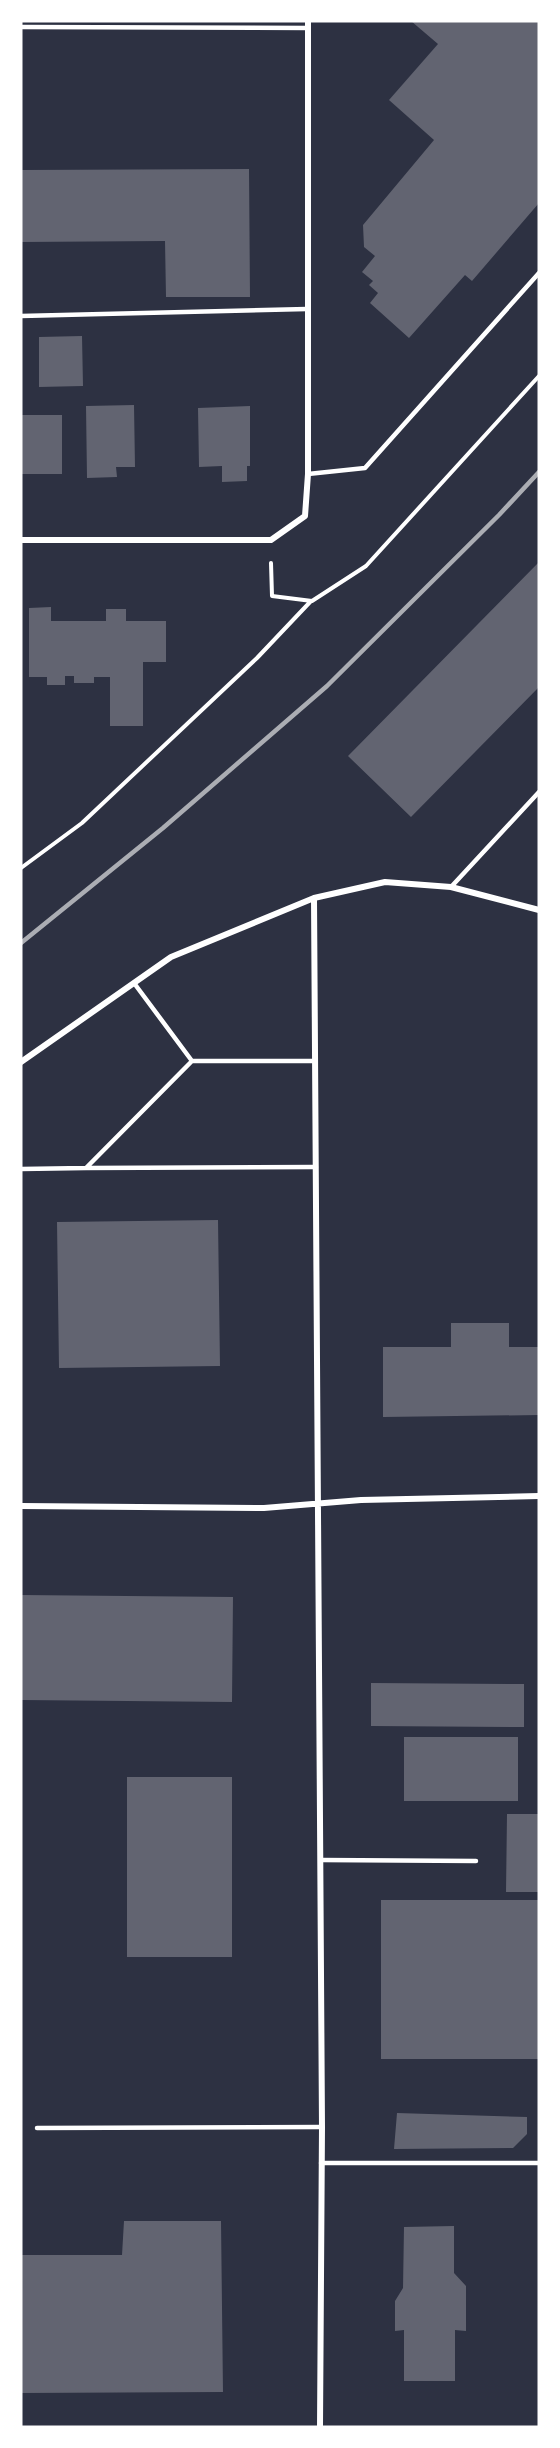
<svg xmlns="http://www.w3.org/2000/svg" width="560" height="2448" font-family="'Fira Sans Condensed',sans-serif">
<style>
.building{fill:#626471}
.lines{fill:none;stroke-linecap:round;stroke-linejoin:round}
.path{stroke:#fff;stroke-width:4}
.service{stroke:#fff;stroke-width:4.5}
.minor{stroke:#fff;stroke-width:6}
.rail{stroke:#abadb3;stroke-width:4.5}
</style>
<rect width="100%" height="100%" fill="#2d3142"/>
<path class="building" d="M411,21H539V203L472,281L465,275L409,338L370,303L378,293L369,285L373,281L362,272L375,256L364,247L363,225L434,140L389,100L438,44Z
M249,169L250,297H166L165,241L21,242V170Z
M82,336L83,386L39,387V337Z
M134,405L135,467H116L117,477L87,478L86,406Z
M250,406V466H247V481L222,482V466L199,467L198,408Z
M21,415H62V474H21Z
M539,562V687L411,817L348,756Z
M51,607V621H106V609H126V621H166V662H143V726H110V677H94V683H74V676H65V685H47V677H29V608Z
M218,1220L220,1366L59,1368L57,1222Z
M451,1323H509V1347H539V1415L383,1417V1347H451Z
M21,1595L233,1597L232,1702L21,1700Z
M371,1683L524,1684V1727L371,1726Z
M404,1737H518V1801H404Z
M127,1777H232V1957H127Z
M507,1814H539V1892H506Z
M381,1900H539V2059H381Z
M397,2113L527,2117V2134L513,2148L394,2149Z
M124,2221H221L223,2392L21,2393V2255H122Z
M454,2226V2273L466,2286V2331L455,2330V2381H404V2330L395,2331V2301L403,2288L404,2227Z"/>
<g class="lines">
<path class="path" d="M271,563L272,596L312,601L366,566L539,376
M21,868L82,823L257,658L311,601"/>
<path class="service" d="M21,27L308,28
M21,316L307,309
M308,474L365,468L539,273
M451,887L539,792
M192,1061H315
M86,1168L316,1167
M21,1169L86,1168L192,1061L134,983
M321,1860L476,1861
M37,2128L322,2127
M321,2163H539"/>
<path class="minor" d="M21,540H271L305,516L308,474V21
M314,898L322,2127L320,2427
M21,1062L171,957L314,898L385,882L451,887L539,910
M21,1506L264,1508L361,1500L539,1496"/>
<path class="rail" d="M21,943L163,828L327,686L499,515L539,472"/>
</g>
<rect width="560" height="2448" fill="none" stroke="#ffffff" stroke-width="45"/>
</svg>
